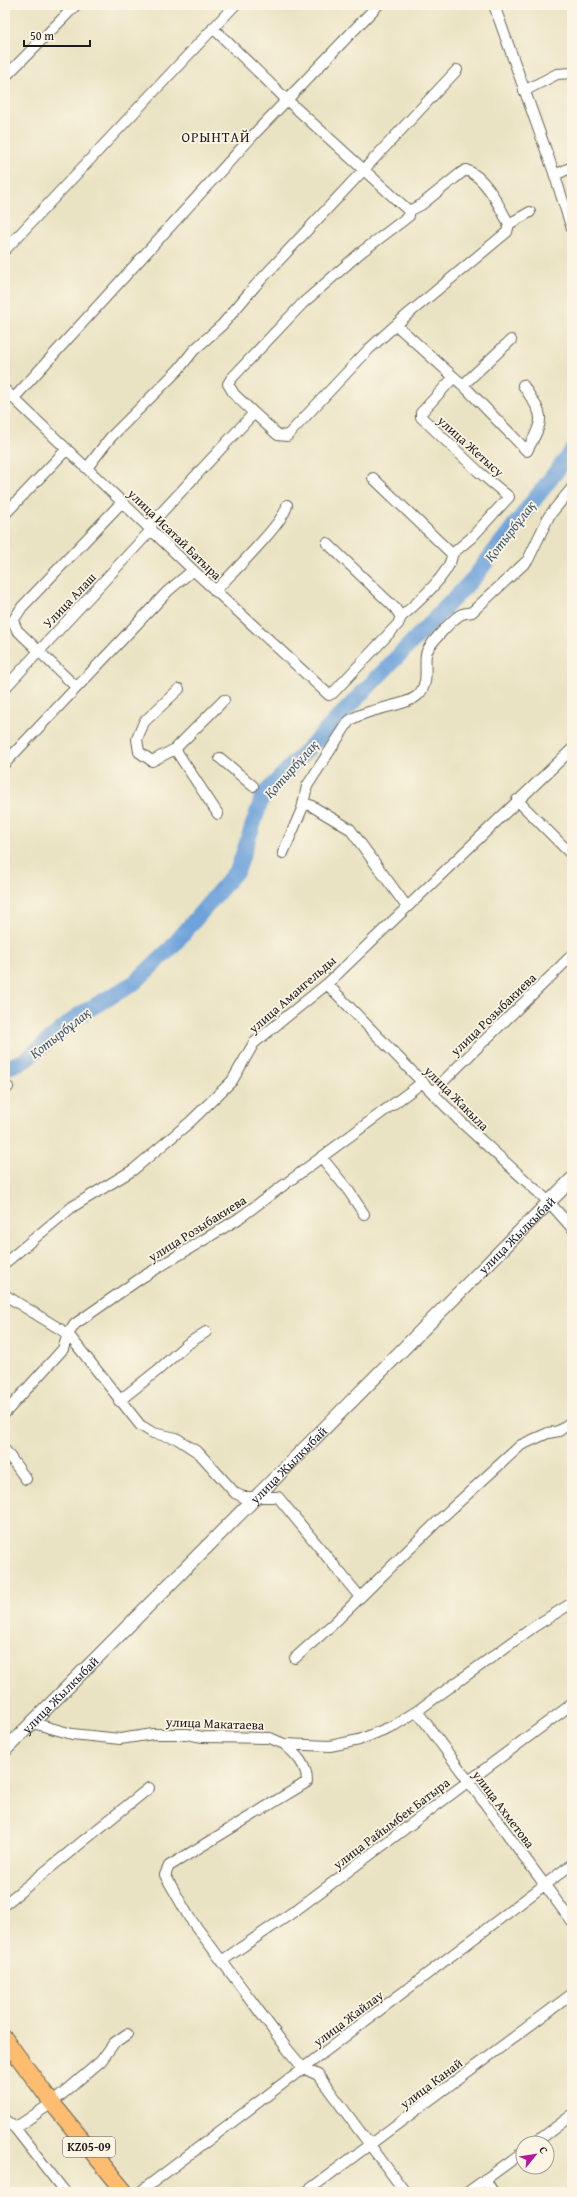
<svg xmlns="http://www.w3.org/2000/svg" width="577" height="2197" font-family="'Gentium Book Plus',serif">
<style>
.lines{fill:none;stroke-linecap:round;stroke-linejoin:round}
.river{stroke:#6da2da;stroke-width:16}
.minor-casing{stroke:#646256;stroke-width:12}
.tertiary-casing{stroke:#646256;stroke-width:15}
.primary-casing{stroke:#646256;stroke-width:18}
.minor{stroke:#fff;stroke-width:10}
.tertiary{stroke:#fff;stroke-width:13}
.primary{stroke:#fdbc70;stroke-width:16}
.labels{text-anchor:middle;stroke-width:3.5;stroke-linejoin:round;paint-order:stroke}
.shield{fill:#fcf5e5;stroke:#5f5d58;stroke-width:1}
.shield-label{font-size:12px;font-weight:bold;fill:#1c1c1c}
.street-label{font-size:13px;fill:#1c1c1c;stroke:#fcf5e5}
.neighbourhood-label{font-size:14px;letter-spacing:1px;fill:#1c1c1c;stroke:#fcf5e5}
.water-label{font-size:14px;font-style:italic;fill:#405871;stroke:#fcf5e5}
</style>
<rect width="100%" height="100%" fill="#fcf5e5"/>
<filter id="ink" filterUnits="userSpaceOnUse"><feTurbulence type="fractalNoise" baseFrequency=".025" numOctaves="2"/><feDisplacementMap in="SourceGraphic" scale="8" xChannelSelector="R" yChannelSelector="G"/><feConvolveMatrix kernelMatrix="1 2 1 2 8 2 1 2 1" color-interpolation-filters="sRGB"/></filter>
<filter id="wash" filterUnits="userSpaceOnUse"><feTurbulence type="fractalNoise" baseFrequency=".012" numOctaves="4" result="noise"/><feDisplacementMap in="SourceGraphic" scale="16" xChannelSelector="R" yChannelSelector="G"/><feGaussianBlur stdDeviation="0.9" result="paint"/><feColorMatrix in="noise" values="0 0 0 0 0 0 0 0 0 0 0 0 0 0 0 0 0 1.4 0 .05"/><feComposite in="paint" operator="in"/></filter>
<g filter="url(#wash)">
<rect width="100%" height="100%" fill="#eae3c3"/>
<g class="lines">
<path class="river" d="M5,1068L24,1061L79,1015L134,983L171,948L238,869L263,795L473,579L572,451"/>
</g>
</g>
<g filter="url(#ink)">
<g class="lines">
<g class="minor-casing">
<path id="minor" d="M494,5L553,170L572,229
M213,28L287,100L409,211
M5,77L76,5
M524,91L557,74L572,73
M555,175L572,167
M509,224L530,212
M5,250L235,5
M396,325L466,388L527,451C546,415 544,418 523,385
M463,385L511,340
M5,390L193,570L329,695L333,693L398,624L401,617L395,608L327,543
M14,398L258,130L378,5
M87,468L110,438L178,370L194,350L222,325L255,286L457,70
M373,478L452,554C452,572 415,605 401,617
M5,514L67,449
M149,526L254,413L234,394L228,384L231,379L302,304L360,253L409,216V211L421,205L461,173L466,170C486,177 499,206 509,224L507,232L407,315L369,349L287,436L278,435L254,413
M452,554L471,538L509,497L479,472L421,417V413L454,377
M215,591C229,576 286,521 287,505
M76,687L17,630L13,621L22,607L122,502
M5,688L152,529
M175,749L152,761L139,752L137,739L144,722L179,689
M220,758L253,786
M5,763L168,591L193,570
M517,800L572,855
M303,805H310L350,829L407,907
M218,814L175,749L224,700
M283,853L302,809L307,786L349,721C368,707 409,707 420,693C429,681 424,667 426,654C428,645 452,620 460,615C463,613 469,613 472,612L528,560L549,516L572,488
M327,984L459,1120L549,1202L572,1228
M5,1089L8,1087
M433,1092C478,1045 526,1002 572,955
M322,1158L348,1190L364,1214
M5,1263L72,1207L133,1170L190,1122L232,1081L254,1043L327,984L572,749
M5,1295L68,1334L140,1425L153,1433L176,1438L199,1453L235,1493L243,1497H278L360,1597
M119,1401L158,1370L186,1345L206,1332
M5,1413L63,1349L68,1334L75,1324L141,1278L238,1219L423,1082
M5,1450L26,1479
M295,1658L333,1624L438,1521L521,1445L548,1433L559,1431L572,1421
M417,1711L572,1922
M33,1723L72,1734L120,1739L153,1734H187L202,1737L270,1738L284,1744L330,1746L359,1740L395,1725L417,1711L535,1626L572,1603
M284,1744C297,1755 307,1765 307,1782L169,1866L165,1875L189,1917L288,2050L303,2068L318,2075L405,2192
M5,1904L149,1788
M223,1960L296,1910L572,1704
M5,2120L15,2128L65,2192
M15,2128L52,2103L101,2061L114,2043L127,2034
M535,2143L572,2115
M485,2179L493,2192
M140,2192L572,1864
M306,2192L572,1994
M468,2192L523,2152"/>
</g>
<g class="tertiary-casing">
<g id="tertiary">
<path id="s1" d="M5,1750L572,1179"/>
</g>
</g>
<g class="primary-casing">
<path id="primary" d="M5,2039L52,2103L125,2192"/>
</g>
<use href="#minor" class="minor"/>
<use href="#tertiary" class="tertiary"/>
<use href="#primary" class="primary"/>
</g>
</g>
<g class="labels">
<rect class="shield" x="63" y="2137" width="52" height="20" rx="3"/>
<g class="shield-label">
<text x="89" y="2151">KZ05-09</text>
</g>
<g class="street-label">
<text transform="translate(471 446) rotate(42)" y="5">улица Жетысу</text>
<text transform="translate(175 534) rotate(44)" y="5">улица Исатай Батыра</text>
<text transform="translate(69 600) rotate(-47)" y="5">Улица Алаш</text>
<text transform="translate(292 994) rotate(-41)" y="5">улица Амангельды</text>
<text transform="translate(493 1014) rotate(-44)" y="5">улица Розыбакиева</text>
<text transform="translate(457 1098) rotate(45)" y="5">улица Жакыла</text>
<text transform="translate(197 1228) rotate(-32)" y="5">улица Розыбакиева</text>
<text dy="5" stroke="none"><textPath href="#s1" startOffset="726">улица Жылкыбай</textPath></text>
<text dy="5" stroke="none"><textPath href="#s1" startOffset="402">улица Жылкыбай</textPath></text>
<text dy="5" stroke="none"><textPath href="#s1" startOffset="78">улица Жылкыбай</textPath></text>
<text transform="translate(215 1723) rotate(2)" y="5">улица Макатаева</text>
<text transform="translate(504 1809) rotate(53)" y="5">улица Ахметова</text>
<text transform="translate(391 1823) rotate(-37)" y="5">улица Райымбек Батыра</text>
<text transform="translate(348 2018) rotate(-37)" y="5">улица Жайлау</text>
<text transform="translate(431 2083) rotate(-37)" y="5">улица Канай</text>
</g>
<g class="neighbourhood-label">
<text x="216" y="142">ОРЫНТАЙ</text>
</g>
<g class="water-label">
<text transform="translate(510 531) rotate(-52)" y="5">Қотырбұлақ</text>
<text transform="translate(291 769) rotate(-48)" y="5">Қотырбұлақ</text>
<text transform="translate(60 1033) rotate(-38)" y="5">Қотырбұлақ</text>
</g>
</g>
<rect width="577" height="2197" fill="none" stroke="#fcf5e5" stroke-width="20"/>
<g transform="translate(535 2155) rotate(60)"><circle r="19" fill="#fcf5e5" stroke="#a29e95"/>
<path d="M0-3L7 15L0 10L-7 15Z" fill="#b5179e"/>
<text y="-6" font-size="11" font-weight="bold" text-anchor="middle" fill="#1c1c1c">С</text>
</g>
<path d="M24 40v6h66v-6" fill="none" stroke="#1c1c1c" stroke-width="2"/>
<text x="30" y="40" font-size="12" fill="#1c1c1c" stroke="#fcf5e5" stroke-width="3" paint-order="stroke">50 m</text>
</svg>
